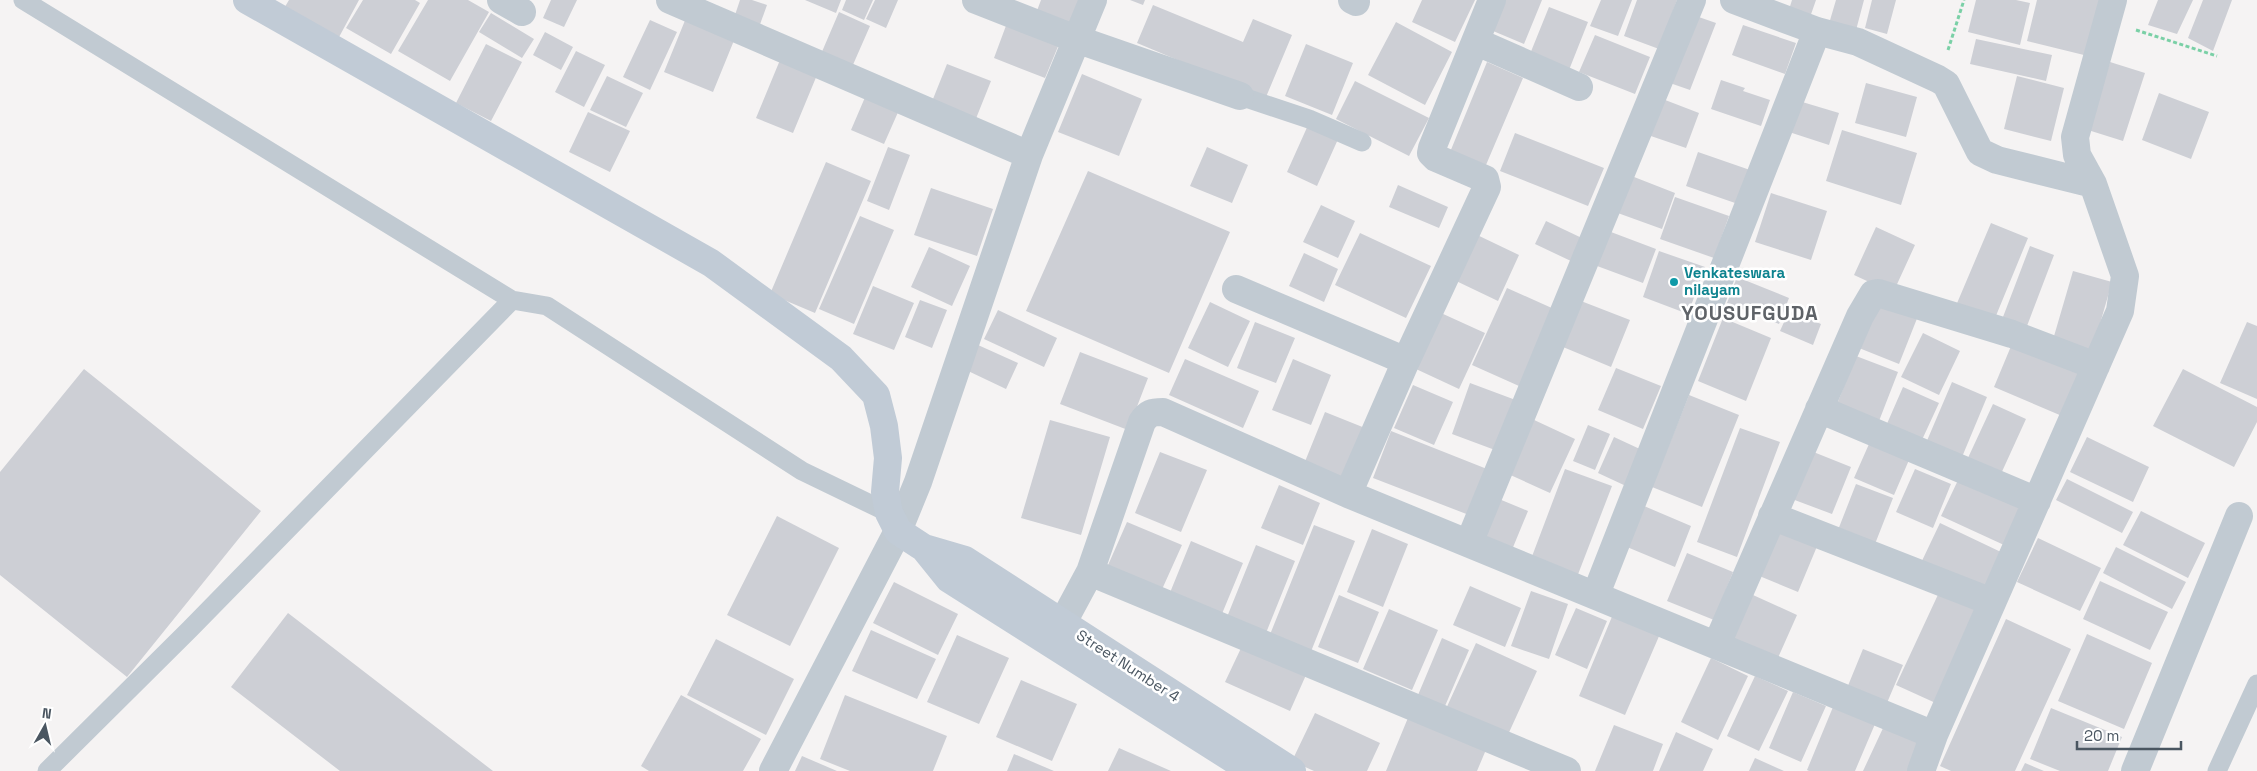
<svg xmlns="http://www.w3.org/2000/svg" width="2257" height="771" font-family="'Space Grotesk',sans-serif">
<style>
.building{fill:#cdcfd5}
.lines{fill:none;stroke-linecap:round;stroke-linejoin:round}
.path{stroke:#7ad0a6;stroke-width:3;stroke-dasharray:4 2.5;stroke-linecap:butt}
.lane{stroke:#c1cad2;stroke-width:19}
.street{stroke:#c1cad2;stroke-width:28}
.secondary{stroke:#c1cbd6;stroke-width:28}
.culture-dot{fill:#0f9aa8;stroke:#fff;stroke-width:2}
.labels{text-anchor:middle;stroke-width:5;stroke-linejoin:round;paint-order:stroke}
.culture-label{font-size:15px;font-weight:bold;fill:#0d838f;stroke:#fff;text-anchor:start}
.street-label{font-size:15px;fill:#4a5661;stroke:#fff}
.district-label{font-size:20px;font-weight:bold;letter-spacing:1px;fill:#5f6368;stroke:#fff}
</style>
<rect width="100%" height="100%" fill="#f5f3f3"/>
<path class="building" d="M289,0H359L338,39L283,10Z
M363,0H415L420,3L391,54L346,28Z
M428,0H468L489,12L450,81L398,51Z
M551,0H577L564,27L543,18Z
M740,0H752L767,5L758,30L733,21Z
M805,0H841L836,13Z
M846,0H873L864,20L842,10Z
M875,0H898L886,28L866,19Z
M1041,0H1081L1070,29L1035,16Z
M1130,0H1145L1143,5Z
M1422,0H1475L1455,42L1412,22Z
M1497,0H1542L1524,44L1486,28Z
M1601,0H1632L1618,36L1590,26Z
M1637,0H1677L1659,49L1624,36Z
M1792,0H1816L1808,23L1787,16Z
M1836,0H1864L1855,34L1828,27Z
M1872,0H1896L1887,34L1865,28Z
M1976,0H2016L2030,3L2020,45L1968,32Z
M2037,0H2101L2088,56L2027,41Z
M2158,0H2193L2177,34L2148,25Z
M2203,0H2232L2213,51L2188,38Z
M1153,5L1243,42L1253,19L1292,35L1266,97L1137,43Z
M1549,7L1588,22L1569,70L1530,54Z
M839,12L870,26L852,67L821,54Z
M491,13L534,39L522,58L479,32Z
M1693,15L1716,23L1690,90L1667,82Z
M686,18L735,38L713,92L664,72Z
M650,20L677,32L650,90L623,77Z
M1396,22L1452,52L1425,105L1368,75Z
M1007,23L1059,44L1045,78L994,58Z
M1743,25L1796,43L1785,74L1732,55Z
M545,32L573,47L561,70L533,55Z
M1595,35L1650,57L1635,94L1579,72Z
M1976,39L2052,55L2046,81L1970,64Z
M486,44L522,62L491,121L456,103Z
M1306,44L1353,63L1332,115L1285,96Z
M576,51L605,65L584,107L555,92Z
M780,60L817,75L793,133L756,118Z
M1487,62L1523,78L1483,172L1448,157Z
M2110,62L2145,73L2123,141L2088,130Z
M947,64L991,81L973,126L929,109Z
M1082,74L1142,99L1119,156L1058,132Z
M607,76L643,93L626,127L590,110Z
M2017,76L2064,88L2051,141L2004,129Z
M1721,80L1745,88L1743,91L1770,100L1761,126L1711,109Z
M1355,81L1429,118L1409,156L1336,119Z
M1866,83L1917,97L1906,137L1855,123Z
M2159,93L2209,112L2191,159L2142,140Z
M866,95L899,110L884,144L851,130Z
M1660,98L1699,113L1686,148L1645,134Z
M1799,101L1839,113L1829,145L1789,132Z
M588,112L630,131L610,172L569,152Z
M1309,123L1339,137L1317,186L1287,172Z
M1842,130L1917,153L1901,205L1826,181Z
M1515,133L1604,168L1588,206L1500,171Z
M888,147L910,155L889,210L867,201Z
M1207,147L1248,165L1232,203L1190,186Z
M1698,152L1750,170L1738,204L1686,186Z
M826,162L871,181L815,313L770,294Z
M1088,171L1230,232L1169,373L1026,311Z
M1629,175L1675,193L1662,229L1615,212Z
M1398,185L1448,207L1439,228L1389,207Z
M931,188L993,209L977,256L914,235Z
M1771,193L1827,211L1811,260L1755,242Z
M1675,197L1729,216L1714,258L1660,239Z
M1321,205L1355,221L1338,258L1303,242Z
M860,216L894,230L854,324L819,309Z
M1546,221L1584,239L1573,262L1535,244Z
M1991,223L2028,238L1993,323L1955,308Z
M1876,227L1915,245L1893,293L1854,275Z
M1603,229L1656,249L1643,283L1589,263Z
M1360,233L1431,266L1406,318L1335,285Z
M1473,233L1519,255L1498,301L1452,279Z
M2030,246L2054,255L2027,326L2003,317Z
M929,247L970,266L952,306L911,287Z
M1659,251L1705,267L1688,314L1643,297Z
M1304,253L1338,269L1324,302L1289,286Z
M2073,271L2112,282L2091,355L2052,343Z
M1737,277L1789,298L1779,324L1727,303Z
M873,286L914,303L894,350L853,334Z
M1507,288L1554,309L1519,386L1472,365Z
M920,300L947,310L932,348L905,337Z
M1879,300L1918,316L1899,364L1859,348Z
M1581,301L1630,320L1611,367L1563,347Z
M1210,302L1250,321L1228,367L1188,348Z
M998,310L1057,338L1044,367L984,339Z
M1789,311L1821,324L1813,345L1780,331Z
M1441,313L1485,333L1459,389L1416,369Z
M1723,318L1771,338L1746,401L1698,381Z
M1255,322L1295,338L1276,383L1237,368Z
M2247,322L2257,326V399L2220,383Z
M1923,333L1960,351L1939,395L1901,377Z
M2014,339L2082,368L2062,416L1994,387Z
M978,345L1018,363L1006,389L966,370Z
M1080,352L1148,378L1128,430L1060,404Z
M1856,356L1898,372L1879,421L1837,404Z
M1185,359L1259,391L1243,428L1169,395Z
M1293,359L1331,375L1311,425L1272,410Z
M1616,368L1661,386L1643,429L1598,410Z
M84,369L261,511L127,677L0,575V472Z
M2183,369L2257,407V422L2234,467L2153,426Z
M1952,382L1987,397L1962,457L1926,443Z
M1470,383L1521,402L1503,453L1452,434Z
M1413,385L1453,402L1434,445L1394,428Z
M1903,387L1939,403L1921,442L1886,426Z
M1689,395L1739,415L1702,507L1652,487Z
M1993,404L2026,419L2000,476L1967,460Z
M1325,412L1365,428L1344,480L1304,464Z
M1532,419L1575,439L1550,493L1506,473Z
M1050,420L1110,437L1081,535L1021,518Z
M1588,425L1610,434L1595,470L1573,461Z
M1740,428L1780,442L1737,557L1697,542Z
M1391,431L1487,469L1469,515L1373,478Z
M1614,437L1642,450L1626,486L1598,473Z
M2087,437L2149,467L2133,502L2070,472Z
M1869,444L1909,460L1894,495L1854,478Z
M1811,451L1851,467L1832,514L1792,499Z
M1160,452L1207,470L1181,532L1135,513Z
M1565,469L1612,486L1577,577L1531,559Z
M1915,469L1951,484L1933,528L1896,512Z
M1960,476L2022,505L2004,545L1941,516Z
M2067,479L2133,512L2122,533L2056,500Z
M1856,484L1893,498L1875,544L1838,530Z
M1279,485L1320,503L1303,545L1261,528Z
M1499,499L1528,511L1509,557L1480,545Z
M1644,506L1691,526L1675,567L1627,547Z
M2141,511L2205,543L2188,578L2123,545Z
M777,516L839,548L790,646L727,615Z
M1127,522L1182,545L1159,596L1105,572Z
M1940,523L2003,553L1983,595L1920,565Z
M1314,525L1355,541L1310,654L1269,637Z
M1778,527L1818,544L1798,592L1757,575Z
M1372,529L1408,544L1383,607L1347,592Z
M2038,538L2101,568L2080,611L2017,582Z
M1191,541L1243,563L1219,621L1167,600Z
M1256,545L1295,561L1266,633L1227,617Z
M2116,547L2186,582L2172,609L2103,573Z
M1687,553L1733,572L1714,620L1667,601Z
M2100,581L2168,612L2150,650L2083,619Z
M894,582L958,614L938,655L873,623Z
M1470,586L1521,608L1505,647L1453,625Z
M1942,586L1985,606L1940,705L1896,685Z
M1531,591L1568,604L1549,659L1511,646Z
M1339,595L1379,612L1358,663L1318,647Z
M1753,595L1797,615L1777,660L1732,640Z
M1616,607L1663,627L1625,715L1579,696Z
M1576,608L1607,621L1587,669L1555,655Z
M1389,609L1438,630L1412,690L1363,669Z
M288,613L493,771H340L231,687Z
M2006,619L2071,649L2015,771H1951L1940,766Z
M871,630L936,659L917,699L852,671Z
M2087,634L2152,663L2124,729L2058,701Z
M957,635L1009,658L979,724L927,702Z
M1442,638L1469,650L1445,706L1418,695Z
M716,639L794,679L766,735L687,695Z
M1476,643L1537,671L1506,739L1445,711Z
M1242,646L1306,675L1290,711L1225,682Z
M1863,649L1903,665L1884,710L1845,693Z
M1711,658L1748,676L1718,740L1681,722Z
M1755,676L1788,691L1759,751L1727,736Z
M1021,680L1077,704L1052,761L996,737Z
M1793,692L1826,706L1801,762L1769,748Z
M681,695L761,739L743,771H649L641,766Z
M845,695L947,736L933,771H850L820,759Z
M1833,707L1875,724L1855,771H1809L1807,770Z
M2051,708L2122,737L2108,771H2060L2030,759Z
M1315,713L1380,743L1367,771H1314L1292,761Z
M1410,713L1488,745L1477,771H1386Z
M1614,725L1663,744L1653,771H1595Z
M1884,726L1920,742L1907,771H1863Z
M1676,732L1713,749L1703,771H1659Z
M1119,748L1171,771H1108Z
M1014,754L1054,771H1007Z
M802,756L837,771H795Z
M1755,758L1784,771H1749Z
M2025,763L2044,771H2021Z"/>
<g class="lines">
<path class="path" d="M2136,30L2217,56
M1948,50L1964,0"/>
<path class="lane" d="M23,0L512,300
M1240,96L1309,119L1362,142
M47,771L190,629L512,300L547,306L802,471L889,513
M2217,771L2257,684"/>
<path class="street" d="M501,0L522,12
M670,0L1029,155
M976,0L1076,39L1240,96
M1352,0L1356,2
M1734,0L1817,31L1858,42L1938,79L1946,84L1980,152L1997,160L2093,184
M1477,42L1579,87
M1236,289L1406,361
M1819,409L2037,501
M1348,494L1406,361L1487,187L1485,179L1436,158L1431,153L1432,148L1492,0
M1772,516L1992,602
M1469,543L1692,0
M1090,572L1567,771
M1596,594L1817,31
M1062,624L1090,572L1142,422C1148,413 1152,412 1163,412L1348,494L1934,735
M1717,644L1860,316L1873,294L1878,293L2012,334L2096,366
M773,771L898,531L918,482L1029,155L1093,0
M1921,771L1934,735L2120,311L2125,276L2093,184L2077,155L2075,137L2113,0
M2135,771L2239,516"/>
<path class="secondary" d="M247,0L711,263L841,358L876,395L884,426L888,458L885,492L889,513L898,531L924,548L965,560L1292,771
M924,548L949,579L1252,771"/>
</g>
<circle class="culture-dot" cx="1674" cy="282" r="5"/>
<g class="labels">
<g class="culture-label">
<text x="1684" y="278">Venkateswara<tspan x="1684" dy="17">nilayam</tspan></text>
</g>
<g class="street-label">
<text transform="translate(1128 666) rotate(33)" y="5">Street Number 4</text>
</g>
<g class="district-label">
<text x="1750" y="320">YOUSUFGUDA</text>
</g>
</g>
<g transform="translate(45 726) rotate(8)" stroke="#ffffff" stroke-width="4" paint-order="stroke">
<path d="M0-4L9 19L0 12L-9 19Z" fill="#4a5661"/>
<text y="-8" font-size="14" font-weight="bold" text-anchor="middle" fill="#4a5661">N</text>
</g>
<path d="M2077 741v8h104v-8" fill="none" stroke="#4a5661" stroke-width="2.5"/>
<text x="2084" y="741" font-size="15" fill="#4a5661" stroke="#ffffff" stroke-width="4" paint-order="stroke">20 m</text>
</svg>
